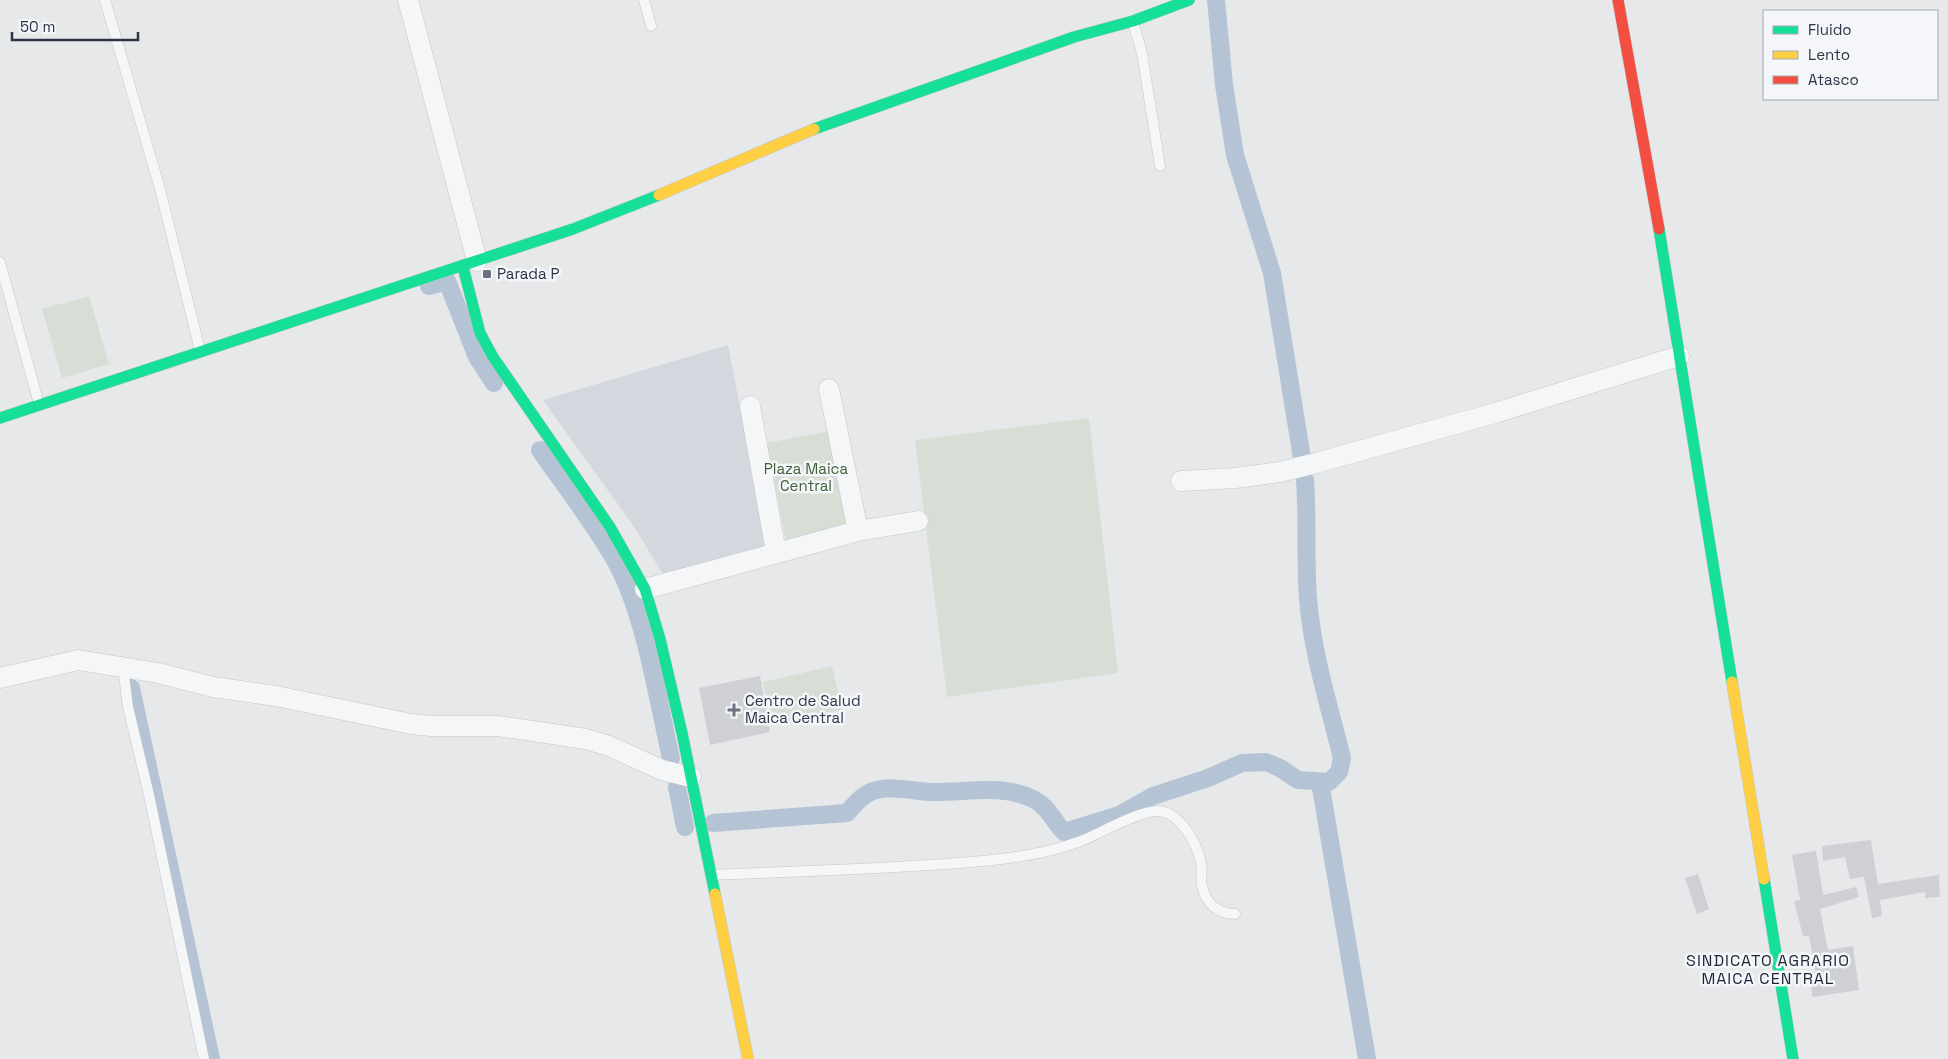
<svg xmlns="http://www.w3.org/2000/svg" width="1948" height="1059" font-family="'Space Grotesk',sans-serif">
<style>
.built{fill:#d4d7dd}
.green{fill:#d6ded6}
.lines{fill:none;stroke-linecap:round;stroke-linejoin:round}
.canal{stroke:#b4c4d5;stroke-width:18}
.building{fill:#ced0d3}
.lane-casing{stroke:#c4c6c8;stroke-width:11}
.street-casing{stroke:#c4c6c8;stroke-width:21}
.fast-casing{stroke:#c4c6c8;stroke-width:12}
.slow-casing{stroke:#c4c6c8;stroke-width:12}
.jam-casing{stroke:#c4c6c8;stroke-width:12}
.lane{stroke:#f5f6f7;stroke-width:10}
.street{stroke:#f5f6f7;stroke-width:20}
.fast{stroke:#16e098;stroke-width:11}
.slow{stroke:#ffcf43;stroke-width:11}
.jam{stroke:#f24e42;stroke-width:11}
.poi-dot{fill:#6c737f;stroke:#f4f6f9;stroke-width:2}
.labels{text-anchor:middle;stroke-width:5;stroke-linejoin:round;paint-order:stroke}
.poi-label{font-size:15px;fill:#2b3445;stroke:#f4f6f9;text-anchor:start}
.park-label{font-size:15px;fill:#3f6138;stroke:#f4f6f9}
.neighbourhood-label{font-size:16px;letter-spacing:1px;fill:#1d2536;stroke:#f4f6f9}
</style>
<rect width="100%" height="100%" fill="#e6e8ea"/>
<path class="built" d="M728,345L767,547L664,576L635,528L543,400Z"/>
<path class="green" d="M89,296L109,364L62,378L42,309Z
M1089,418L1118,673L947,697L915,440Z
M830,431L847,525L786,541L767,443Z
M832,666L842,710L773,726L763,682Z"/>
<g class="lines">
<path class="canal" d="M1216,0L1224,85L1235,155L1272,273L1302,458
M429,286L447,281L477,357L494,383
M540,450C565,486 593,522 615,560C645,614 657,697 671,758
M131,688L211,1059
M1320,782L1367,1059
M677,787L685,827
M713,823L847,813C855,804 862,795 873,791C892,785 912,791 931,792C965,793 1001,783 1033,799C1049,807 1053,821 1064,832L1119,815L1153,796L1208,778L1242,763L1266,762L1280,768L1298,780L1329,782L1339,772L1342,758C1329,705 1312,652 1308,598C1305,559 1308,519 1305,480"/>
</g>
<path class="building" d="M760,676L770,732L710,745L699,688Z
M1871,840L1878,884L1939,875L1940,897L1925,898V892L1880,900L1882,916L1872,918L1864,877L1850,879L1845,857L1823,861L1822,846Z
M1816,851L1823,895L1856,887L1859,897L1820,909L1828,950L1853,946L1859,990L1812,997L1811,980H1817L1809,936H1803L1794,901L1800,900L1792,855Z
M1698,874L1709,909L1697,914L1685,878Z"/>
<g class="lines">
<g class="lane-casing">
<path id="lane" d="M105,0L160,189L200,350
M644,0L651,26
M1133,22L1142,53L1160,166
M0,262L39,404
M130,669L124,675L128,707L149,795L204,1059
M712,875C779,872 846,870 912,866C949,864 986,862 1022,856C1042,853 1062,848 1081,841C1099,834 1140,810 1158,811C1180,812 1197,843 1201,863C1203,870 1200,878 1202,885C1205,903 1218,914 1235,914"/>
</g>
<g class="street-casing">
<path id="street" d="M408,0L477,261
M829,389L858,531
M750,406L776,552
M1181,481L1235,478L1280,472L1316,463L1495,413L1679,356
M645,589L858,531L918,521
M0,678L78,660L158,673L213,687L276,696L411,724L431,726H498L586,739L609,746L662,770L691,777"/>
</g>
<g class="fast-casing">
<path id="fast" d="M814,129L1074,37L1133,21L1189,0
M1659,229L1732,682
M463,267L480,333L493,357L610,527L645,589L660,639L682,733L715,894
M0,418L573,229L659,195
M1764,879L1793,1059"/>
</g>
<g class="slow-casing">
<path id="slow" d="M659,195L814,129
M1732,682L1764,879
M715,894L748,1059"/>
</g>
<g class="jam-casing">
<path id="jam" d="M1618,0L1659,229"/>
</g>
<use href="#lane" class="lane"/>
<use href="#street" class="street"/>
<use href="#fast" class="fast"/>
<use href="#slow" class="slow"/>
<use href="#jam" class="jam"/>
</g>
<g class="poi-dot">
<rect x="482" y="269" width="10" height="10" rx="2.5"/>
<path d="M731.5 702.5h5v5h5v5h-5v5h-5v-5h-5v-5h5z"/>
</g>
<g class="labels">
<g class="poi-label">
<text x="497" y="279">Parada P</text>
<text x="745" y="706">Centro de Salud<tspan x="745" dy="17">Maica Central</tspan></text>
</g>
<g class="park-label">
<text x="806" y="474">Plaza Maica<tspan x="806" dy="17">Central</tspan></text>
</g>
<g class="neighbourhood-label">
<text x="1768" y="966">SINDICATO AGRARIO<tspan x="1768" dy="18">MAICA CENTRAL</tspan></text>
</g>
</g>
<rect x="1763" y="10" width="175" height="90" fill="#f4f6f9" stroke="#a4a8b1"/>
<rect x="1773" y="26" width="25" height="8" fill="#16e098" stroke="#a4a8b1"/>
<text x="1808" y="35" font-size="15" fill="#2b3445">Fluido</text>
<rect x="1773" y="51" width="25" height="8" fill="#ffcf43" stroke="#a4a8b1"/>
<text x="1808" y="60" font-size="15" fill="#2b3445">Lento</text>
<rect x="1773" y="76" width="25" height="8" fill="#f24e42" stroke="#a4a8b1"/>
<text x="1808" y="85" font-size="15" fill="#2b3445">Atasco</text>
<path d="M12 32v8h126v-8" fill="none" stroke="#2b3445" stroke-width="2.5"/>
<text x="20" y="32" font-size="15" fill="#2b3445" stroke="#f4f6f9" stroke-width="4" paint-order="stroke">50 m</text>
</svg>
